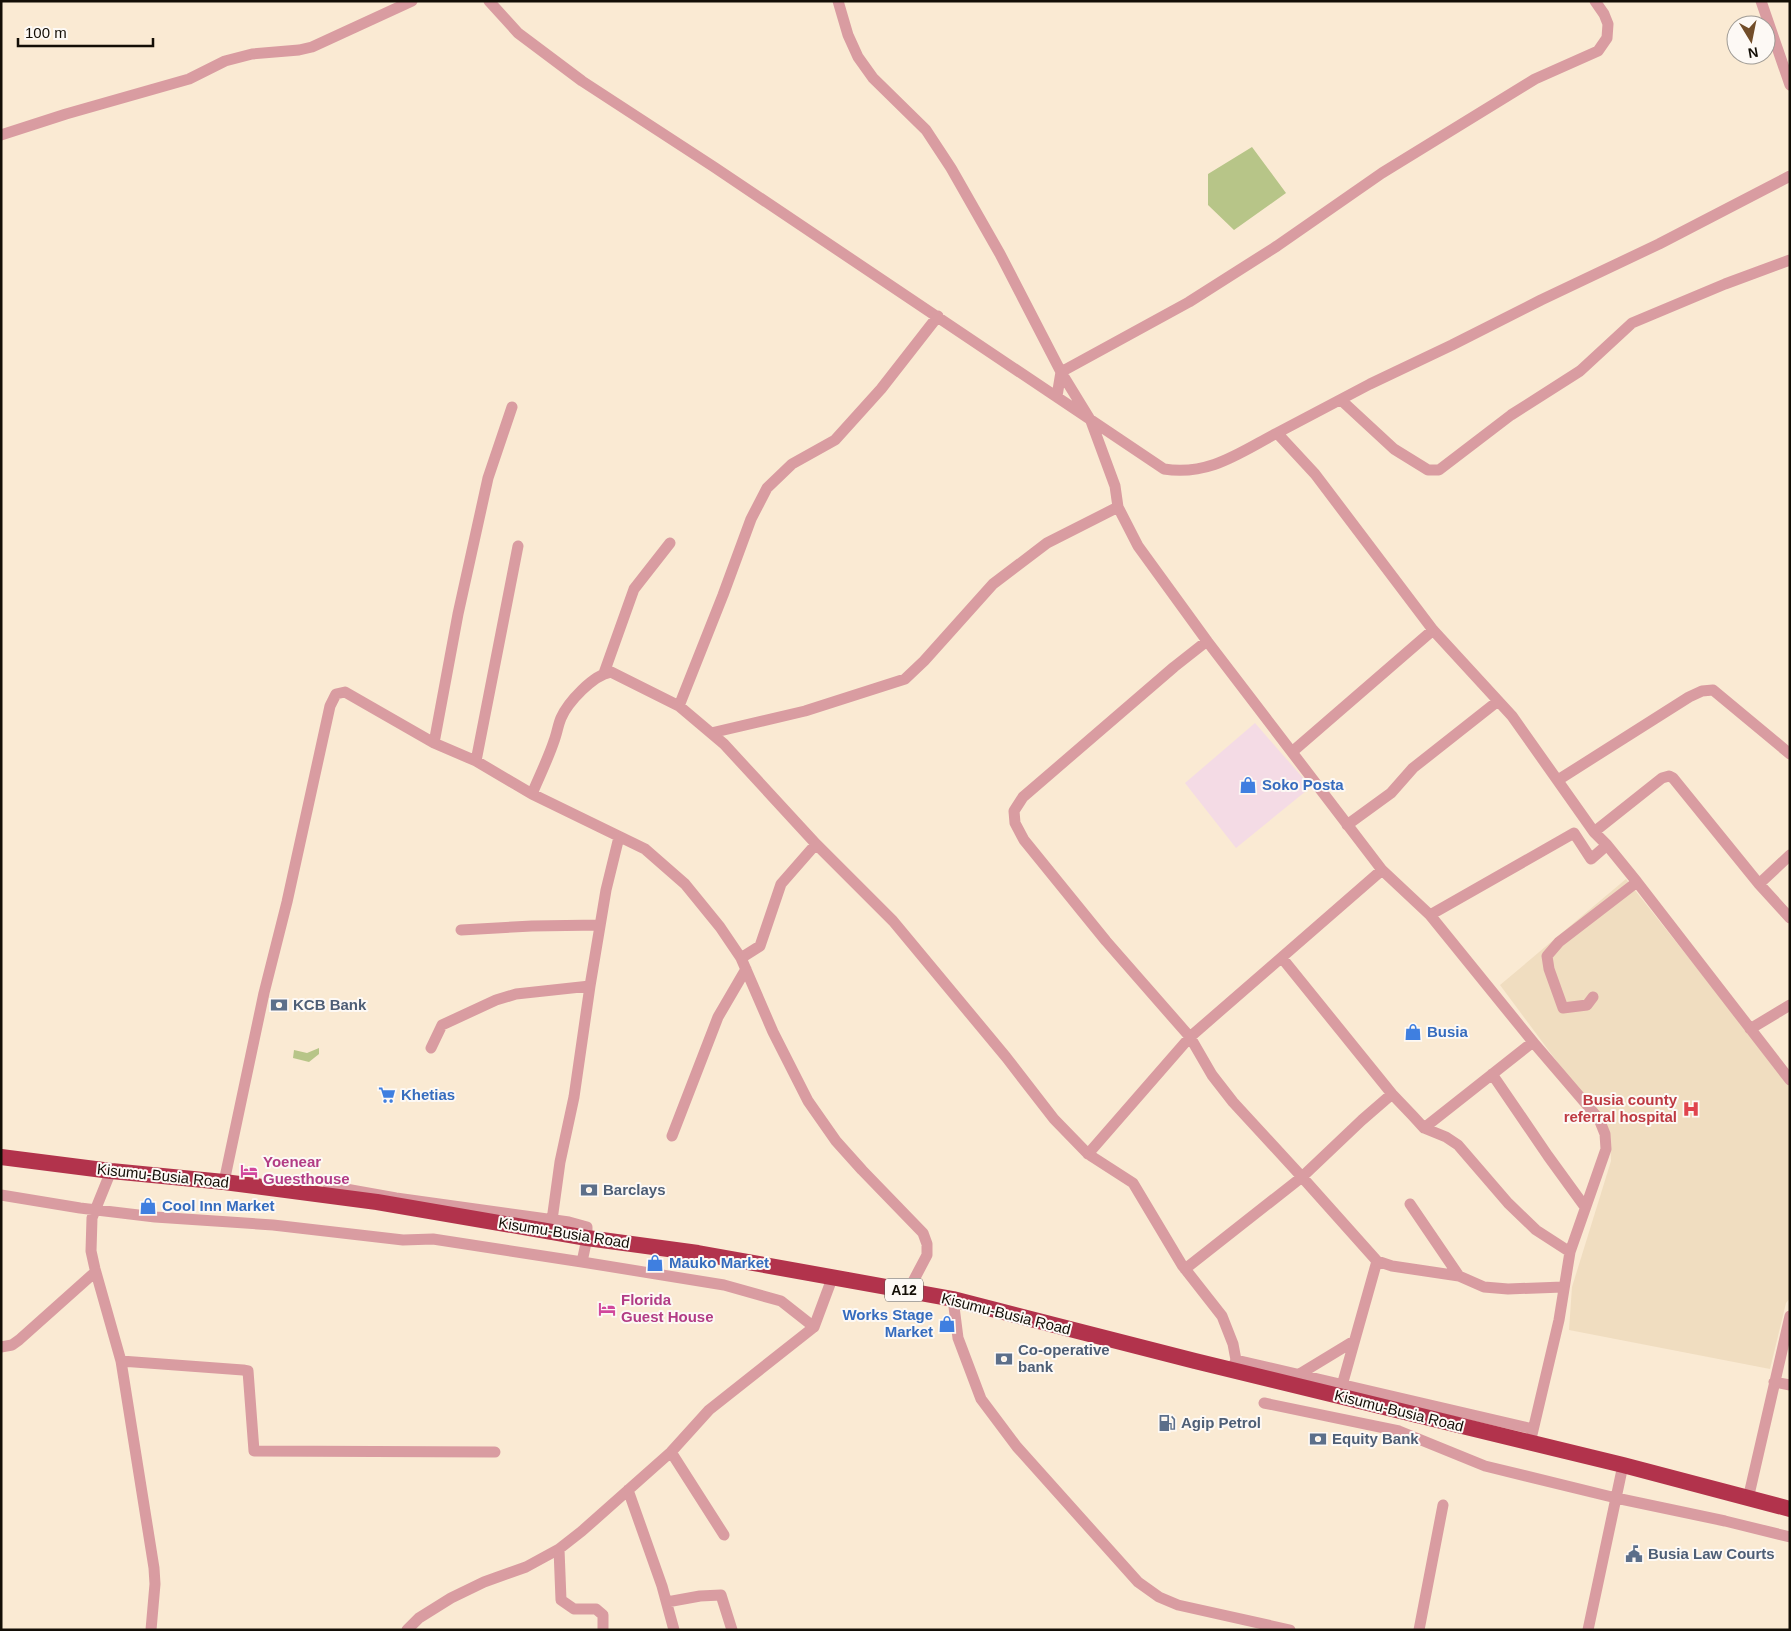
<svg xmlns="http://www.w3.org/2000/svg" width="1791" height="1631" font-family="Arial,sans-serif">
<style>
.commercial{fill:#f4dbe5}
.built{fill:#f0ddc0}
.green{fill:#b7c588}
.lines{fill:none;stroke-linecap:round;stroke-linejoin:round}
.minor{stroke:#d99ca1;stroke-width:11}
.highway{stroke:#b2334c;stroke-width:16}
.labels{text-anchor:middle;stroke-width:4;stroke-linejoin:round;paint-order:stroke}
.shield{fill:#fdf9f5;stroke:#59544e;stroke-width:1}
.shield-label{font-size:14px;font-weight:bold;fill:#130e06}
.shop-label{font-size:15px;font-weight:bold;fill:#366cbe;stroke:#fdf9f5;text-anchor:start}
.service-label{font-size:15px;font-weight:bold;fill:#4e5e75;stroke:#fdf9f5;text-anchor:start}
.health-label{font-size:15px;font-weight:bold;fill:#be3a42;stroke:#fdf9f5;text-anchor:end}
.hotel-label{font-size:15px;font-weight:bold;fill:#b23c85;stroke:#fdf9f5;text-anchor:start}
.street-label{font-size:15px;fill:#130e06;stroke:#fdf9f5}
</style>
<rect width="100%" height="100%" fill="#faead3"/>
<path class="commercial" d="M1255,723L1311,787L1236,848L1185,783Z"/>
<path class="built" d="M1626,879L1790,1085V1298L1786,1303L1770,1369L1569,1330L1572,1287L1611,1161L1610,1133L1500,985Z"/>
<path class="green" d="M1252,147L1286,193L1234,230L1208,205V174Z
M319,1048V1054L309,1062L293,1058L294,1050L307,1053Z"/>
<g class="lines">
<path class="minor" d="M489,1L518,33L582,81L714,167L1164,469C1209,476 1239,453 1277,433L1315,474L1433,630L1512,716L1594,832L1607,845L1637,882L1790,1080
M838,1L848,35L858,57L873,78L926,130L951,168L1000,254L1061,372L1091,421L1115,486L1118,507L1138,546L1207,641L1382,870L1430,915L1533,1042L1599,1119L1605,1134L1606,1149L1570,1252L1559,1320L1530,1443
M1761,1L1790,85
M1,135L66,114L189,79L225,61L252,54L299,50L312,47L412,1
M1057,396L1061,372L1189,302L1277,246L1382,173L1535,79L1598,51L1607,38L1608,24L1604,14L1595,1
M1341,400L1394,449L1428,470H1439L1511,415L1580,371L1632,323L1725,284L1790,260
M1277,433L1370,384L1452,345L1541,300L1659,244L1790,176
M1207,641L1174,667L1023,797L1014,811L1015,823L1024,840L1106,941L1190,1037L1212,1075L1233,1102L1302,1177L1362,1120L1392,1094
M604,673L634,589L670,543
M679,706L723,595L751,519L767,488L792,464L835,440L881,389L938,316
M711,733L805,711L905,679L924,661L993,584L1047,543L1118,507
M434,743L458,614L488,478L512,407
M1292,752L1433,630
M476,761L518,546
M1558,780L1689,697L1702,691L1713,690L1790,754
M532,794C539,777 548,759 554,741C557,733 558,725 561,718C568,702 593,675 611,672L679,706L724,744L816,844L893,921L1006,1057L1054,1119L1088,1154L1133,1183L1182,1265L1222,1316L1233,1344L1236,1360L1232,1369
M1347,825L1391,793L1413,768L1498,701
M1594,832L1662,778L1669,776L1673,778L1759,884L1790,918
M1759,884L1790,855
M1430,915L1574,833L1591,859L1607,845
M461,930L532,926L600,925
M741,958L760,946L781,884L816,844
M1282,958L1392,1094L1413,1116L1424,1128L1446,1137L1458,1145L1508,1203L1536,1230L1570,1252
M1593,997L1587,1005L1563,1008L1549,969L1547,956L1559,942L1637,882
M1750,1029L1790,1005
M431,1048L442,1025L496,1000L516,994L590,986
M1492,1074L1548,1156L1585,1207
M1424,1128L1533,1042
M672,1136L718,1017L746,969
M1088,1154L1190,1037L1382,870
M111,1171L92,1218L91,1251L95,1269L121,1361L154,1568L155,1584L151,1630
M224,1182L264,993L287,902L330,706L336,694L345,692L434,743L476,761L532,794L645,849L685,884L720,927L741,958L773,1032L808,1101L836,1141L862,1170L923,1233L927,1244V1255L908,1291
M1,1195L80,1208L155,1217L273,1225L403,1240L433,1239L582,1262L587,1238V1227L569,1222L396,1198L340,1188L327,1190L325,1195
M1410,1204L1459,1276
M552,1220L560,1162L574,1097L590,986L606,890L619,837
M1377,1261L1392,1266L1459,1276L1484,1287L1508,1289L1563,1287
M582,1262L724,1285L781,1301L814,1327
M1185,1269L1302,1177L1377,1261L1339,1396
M953,1299L958,1338L981,1399L1017,1447L1138,1582L1159,1597L1178,1605L1290,1630
M1,1347L12,1345L19,1340L93,1274
M1236,1360L1533,1429
M121,1361L243,1370L248,1371L254,1451L495,1452
M1298,1375L1354,1341
M1774,1382L1790,1385
M1264,1403L1399,1431L1485,1466L1616,1498L1725,1521L1790,1537
M671,1452L724,1535
M628,1490L662,1586L674,1630
M1748,1499L1790,1316
M559,1549L561,1600L574,1609H596L603,1615V1630
M667,1602L700,1596L721,1595L732,1630
M407,1630L419,1618L451,1598L484,1582L526,1567L559,1549L582,1531L671,1452L709,1410L814,1327L833,1276
M1419,1630L1443,1505
M1588,1630L1623,1465"/>
<path class="highway" d="M1,1157L111,1171L224,1182L377,1202L587,1238L698,1253L953,1299L1195,1361L1623,1465L1790,1509"/>
</g>
<defs>
<g id="shop-bare" transform="scale(1.35)"><path d="M-5-2.5h2.3a2.7 3.5 0 0 1 5.4 0H5L5.5 6h-11ZM-1.5-2.5h3a1.5 2.3 0 0 0-3 0Z" fill="#3f7fe0" stroke="#fdf9f5" stroke-width="2.5" paint-order="stroke"/></g>
<g id="bank-bare" transform="scale(1.35)"><path d="M-6-4H6V4H-6ZM0-2.3a2.3 2.3 0 1 0 0 4.6a2.3 2.3 0 1 0 0-4.6Z" fill="#5c6f8a" stroke="#fdf9f5" stroke-width="2.5" paint-order="stroke"/></g>
<g id="supermarket-bare" transform="scale(1.35)"><path d="M-6-5.5h2.5l.6 2H6L4.5 2H-2.5L-4.4-4H-6ZM-1.5 3.2a1.3 1.3 0 1 0 .1 0ZM3 3.2a1.3 1.3 0 1 0 .1 0Z" fill="#3f7fe0" stroke="#fdf9f5" stroke-width="2.5" paint-order="stroke"/></g>
<g id="hospital-bare" transform="scale(1.35)"><path d="M-5-5h3v3.5h4V-5h3V5h-3V1.5h-4V5h-3Z" fill="#e0444e" stroke="#fdf9f5" stroke-width="2.5" paint-order="stroke"/></g>
<g id="hotel-bare" transform="scale(1.35)"><path d="M-6-4.5h1.5V1H6V5H4.5V3h-9V5H-6ZM-4 0a1.8 1.8 0 1 1 3.6 0ZM.5 0V-2.5h3Q6-2.5 6 0Z" fill="#d1479c" stroke="#fdf9f5" stroke-width="2.5" paint-order="stroke"/></g>
<g id="fuel-bare" transform="scale(1.35)"><path d="M-5.5-6h7V0h2V4h1.3V-2.5L3-4.5l.8-.8L6-3V5H2.5V1h-1V6h-7ZM-4.2-4.7v3.2H.2V-4.7Z" fill="#5c6f8a" stroke="#fdf9f5" stroke-width="2.5" paint-order="stroke"/></g>
<g id="civic-bare" transform="scale(1.35)"><path d="M-.6-6.5H3V-4.5H.6V-3L4-1V1h2V6H-6V1h2V-1L-.6-3ZM-1.2 2.5V6h2.4V2.5Z" fill="#5c6f8a" stroke="#fdf9f5" stroke-width="2.5" paint-order="stroke"/></g>
</defs>
<g fill-rule="evenodd">
<use href="#shop-bare" x="1248" y="785"/>
<use href="#bank-bare" x="279" y="1005"/>
<use href="#shop-bare" x="1413" y="1032"/>
<use href="#supermarket-bare" x="387" y="1095"/>
<use href="#hospital-bare" x="1691" y="1109"/>
<use href="#hotel-bare" x="249" y="1171"/>
<use href="#bank-bare" x="589" y="1190"/>
<use href="#shop-bare" x="148" y="1206"/>
<use href="#shop-bare" x="655" y="1263"/>
<use href="#hotel-bare" x="607" y="1309"/>
<use href="#shop-bare" x="947" y="1324"/>
<use href="#bank-bare" x="1004" y="1359"/>
<use href="#fuel-bare" x="1167" y="1423"/>
<use href="#bank-bare" x="1318" y="1439"/>
<use href="#civic-bare" x="1634" y="1554"/>
</g>
<g class="labels">
<rect class="shield" x="885" y="1278.5" width="38" height="23" rx="4"/>
<g class="shield-label">
<text x="904" y="1295">A12</text>
</g>
<g class="shop-label">
<text x="1262" y="790">Soko Posta</text>
<text x="1427" y="1037">Busia</text>
<text x="401" y="1100">Khetias</text>
<text x="162" y="1211">Cool Inn Market</text>
<text x="669" y="1268">Mauko Market</text>
<text x="933" y="1320" text-anchor="end">Works Stage<tspan x="933" dy="17">Market</tspan></text>
</g>
<g class="service-label">
<text x="293" y="1010">KCB Bank</text>
<text x="603" y="1195">Barclays</text>
<text x="1018" y="1355">Co-operative<tspan x="1018" dy="17">bank</tspan></text>
<text x="1181" y="1428">Agip Petrol</text>
<text x="1332" y="1444">Equity Bank</text>
<text x="1648" y="1559">Busia Law Courts</text>
</g>
<g class="health-label">
<text x="1677" y="1105">Busia county<tspan x="1677" dy="17">referral hospital</tspan></text>
</g>
<g class="hotel-label">
<text x="263" y="1167">Yoenear<tspan x="263" dy="17">Guesthouse</tspan></text>
<text x="621" y="1305">Florida<tspan x="621" dy="17">Guest House</tspan></text>
</g>
<g class="street-label">
<text transform="translate(163 1176) rotate(6)" y="5">Kisumu-Busia Road</text>
<text transform="translate(564 1233) rotate(9)" y="5">Kisumu-Busia Road</text>
<text transform="translate(1006 1314) rotate(14)" y="5">Kisumu-Busia Road</text>
<text transform="translate(1399 1411) rotate(14)" y="5">Kisumu-Busia Road</text>
</g>
</g>
<rect width="1791" height="1631" fill="none" stroke="#130e06" stroke-width="5"/>
<g transform="translate(1751 40) rotate(170)"><circle r="24" fill="#fdf9f5" stroke="#9f9b95"/>
<path d="M0-4L9 19L0 12L-9 19Z" fill="#724d29"/>
<text y="-8" font-size="14" font-weight="bold" text-anchor="middle" fill="#130e06">N</text>
</g>
<path d="M18 38v8h135v-8" fill="none" stroke="#130e06" stroke-width="2.5"/>
<text x="25" y="38" font-size="15" fill="#130e06" stroke="#fdf9f5" stroke-width="4" paint-order="stroke">100 m</text>
</svg>
